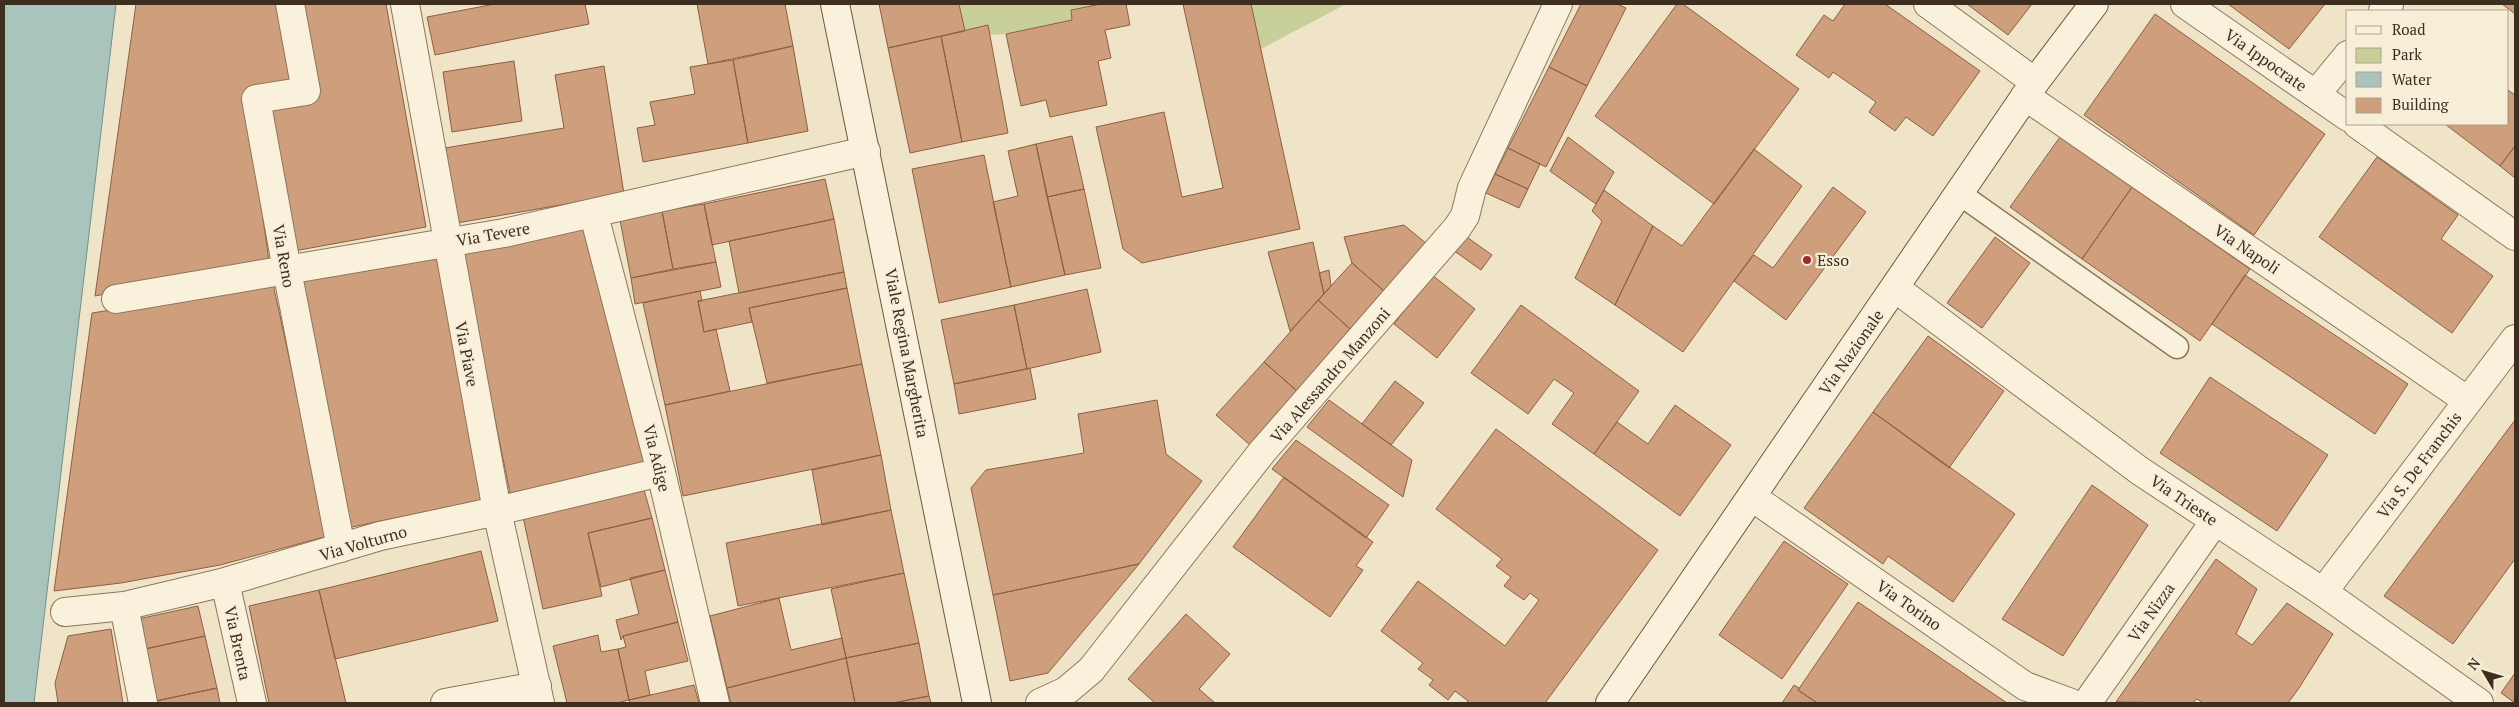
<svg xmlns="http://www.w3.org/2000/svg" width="2519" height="707" font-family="'PT Serif',serif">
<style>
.green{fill:#c9cf9b}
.water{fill:#a9c4bc;stroke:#6f938a}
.building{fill:#cf9f7d;stroke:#8d5f41}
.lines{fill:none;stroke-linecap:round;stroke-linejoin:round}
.lane-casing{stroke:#8d765c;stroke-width:25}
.street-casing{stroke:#8d765c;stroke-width:30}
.secondary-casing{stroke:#6f573f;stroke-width:30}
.lane{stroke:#faf1dc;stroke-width:22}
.street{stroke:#faf1dc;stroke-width:28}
.secondary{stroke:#faf1dc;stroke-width:28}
.poi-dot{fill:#9e2a2b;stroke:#f7eed8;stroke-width:2}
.labels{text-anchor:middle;stroke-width:4.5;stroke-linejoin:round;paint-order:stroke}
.street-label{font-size:16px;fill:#3d2e20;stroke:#f7eed8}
.poi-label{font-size:16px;fill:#3d2e20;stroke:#f7eed8;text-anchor:start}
</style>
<rect width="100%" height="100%" fill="#f0e4c8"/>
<path class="green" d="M959,4H1101L1071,10L1072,20L1006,34L990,35L965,31Z
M1251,4H1346L1261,49Z"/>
<path class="water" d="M4,4H116L34,703H4Z"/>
<path class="building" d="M136,4H279L293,83L245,91L269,261L95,296Z
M297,4H386L426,227L294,251L268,106L314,98Z
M495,4H585L589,24L435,55L427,17Z
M697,4H785L793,46L708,64Z
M879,4H959L965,31L888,48Z
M1101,4H1126L1130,25L1105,30L1111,58L1098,61L1107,105L1050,117L1046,100L1021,106L1006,34L1072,20L1071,10Z
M1183,4H1251L1300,229L1142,263L1123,249L1096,127L1164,112L1182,197L1223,188Z
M1581,4H1617L1626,8L1587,86L1549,67Z
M1677,4H1683L1799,89L1714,204L1595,116Z
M1845,4H1885L1980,71L1933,136L1906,117L1895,131L1869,112L1876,102L1833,72L1829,78L1796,55L1824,15L1833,21Z
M1967,4H2032L2008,35Z
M2228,4H2325L2289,49Z
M2502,4H2515V14Z
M2155,14L2325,134L2254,235L2084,115Z
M988,25L1008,133L962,142L941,36Z
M941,36L962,142L910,153L888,48Z
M793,46L808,131L748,143L733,60Z
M733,60L748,143L643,162L637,128L655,125L650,102L695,94L690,67Z
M514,61L522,121L452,132L443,72Z
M604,66L624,194L457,223L445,148L564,128L555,75Z
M1549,67L1587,86L1546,167L1508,148Z
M2508,90L2515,95V146L2500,166L2445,124H2508Z
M1072,136L1084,189L1047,197L1036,144Z
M1568,137L1614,172L1596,204L1550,171Z
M2060,137L2132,187L2082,259L2010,207Z
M1036,144L1065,275L1011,287L993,202L1018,196L1008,151Z
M2515,146V178L2500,166Z
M1508,148L1540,164L1528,189L1495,174Z
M1754,149L1802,186L1683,352L1615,305L1653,226L1682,246Z
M984,155L1011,287L939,303L912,169Z
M2377,157L2458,215L2441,239L2493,276L2452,333L2319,237Z
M1495,174L1528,189L1519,208L1486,193Z
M825,179L834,219L712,245L704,204Z
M1833,187L1866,212L1786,320L1734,281L1754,255L1773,268Z
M2132,187L2250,269L2200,341L2082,259Z
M1084,189L1101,268L1065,275L1047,197Z
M1604,190L1653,226L1615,305L1575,278L1602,221L1592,211Z
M704,204L716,262L673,269L662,211Z
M662,211L673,269L631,278L620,220Z
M834,219L844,272L739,293L729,241Z
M1404,225L1427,244L1384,291L1352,263L1344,237Z
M585,227L647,463L510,493L461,253Z
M1464,235L1492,255L1481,270L1453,250Z
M1995,237L2030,263L1982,328L1947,303Z
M1313,242L1324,294L1290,331L1268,252Z
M438,254L487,499L347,528L295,281Z
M716,262L721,287L635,304L631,278Z
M1352,263L1384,291L1350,329L1318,300Z
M1329,270L1331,286L1324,294L1319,273Z
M844,272L847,288L749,308L752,322L704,332L698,301Z
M1432,275L1475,309L1437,358L1394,324Z
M2245,275L2408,384L2375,434L2212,324Z
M273,284L328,536L220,565L121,583L54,591L92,313Z
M847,288L862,364L767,383L749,308Z
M1087,289L1101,352L1027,369L1014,305Z
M700,291L702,301H698L704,332L716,329L730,391L665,405L643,303Z
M1318,300L1350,329L1297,391L1264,362Z
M1014,305L1027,369L954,384L941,320Z
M1521,305L1639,391L1594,454L1552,424L1574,393L1554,379L1528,414L1471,373Z
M1928,336L2004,391L1949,468L1873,412Z
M1264,362L1297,391L1250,445L1216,415Z
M862,364L881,455L683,496L665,405Z
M1030,368L1036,399L959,414L954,384Z
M2210,377L2328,455L2277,531L2160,453Z
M1395,381L1424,403L1391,445L1362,424Z
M1157,400L1166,454L1202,481L1139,564L993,595L971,488L986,470L1084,453L1078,414Z
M1329,400L1412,460L1403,497L1307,427Z
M1675,405L1731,445L1680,516L1594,454L1617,422L1648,444Z
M1873,412L2015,514L1953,602L1888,556L1883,564L1804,508Z
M2515,420V559L2453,644L2384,596Z
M1496,429L1658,550L1545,703H1466L1468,701L1455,691L1448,700L1429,685L1433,680L1418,669L1423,663L1381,631L1418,581L1505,646L1539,600L1530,593L1524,600L1504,586L1511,577L1496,566L1502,559L1436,509Z
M1296,440L1389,505L1366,538L1272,469Z
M881,455L891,510L822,525L812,470Z
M1284,477L1373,542L1356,566L1363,570L1330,617L1233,547Z
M2092,485L2148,525L2063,656L2002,619Z
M644,490L652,518L588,533L602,596L543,609L523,517Z
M891,510L904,573L738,606L726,543Z
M652,518L665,570L601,587L588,533Z
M1784,541L1848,584L1782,679L1719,635Z
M481,551L498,621L335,659L319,590Z
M2216,559L2257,589L2236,634L2252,645L2287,603L2333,634L2299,688L2288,703H2203L2197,699L2192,703L2116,702Z
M1139,564L1048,673L1010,681L993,595Z
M665,570L678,622L623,636L621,640L616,620L639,614L630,578Z
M904,573L919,643L846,658L831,589Z
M319,590L346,703H269L249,606Z
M779,598L791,650L842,638L846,658L727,688L710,616Z
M1858,602L2007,703H1817L1798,690Z
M198,606L205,636L145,649L138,619Z
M1186,614L1230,654L1199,689L1215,703H1155L1128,679Z
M678,622L688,661L645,671L650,695L629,700L618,649L626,647L623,636Z
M111,629L123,703H58L55,683L68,636Z
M598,635L601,652L618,649L629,700L617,703H567L553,646Z
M205,636L217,688L156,701L145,649Z
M919,643L929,696L893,703H855L846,658Z
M846,658L855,703H731L727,688Z
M2515,673V703L2501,693Z
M694,685L699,703H630L629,700Z
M1794,685L1799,688L1798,690L1817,703H1782Z
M217,688L220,703H156V701Z
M929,696L931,703H893Z"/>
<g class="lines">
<g class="lane-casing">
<path id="lane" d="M1960,194L2177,347"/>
</g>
<g class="street-casing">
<path id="street" d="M290,4L306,91L256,99L287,270L341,548
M405,4L497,511L540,703
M1928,4L2035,82
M2185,4L2348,117
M2383,11L2389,4
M2316,94L2348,55
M2025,96L2468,401
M2357,124L2515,236
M594,215L661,472L715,703
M1895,288L2140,471L2323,592L2479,703
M116,299L504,233L866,151
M1752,497L2025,686L2071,703
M225,582L252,703
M2323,592L2515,339
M124,606L143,703
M65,612L124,606L225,582L380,536L497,511L661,472
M445,703L537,686
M1040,703L1066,691L1091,670L1262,452L1457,228L1465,216L1472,188L1558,4
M2087,703L2215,521"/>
</g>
<g class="secondary-casing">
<path id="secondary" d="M835,4L977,703
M1610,703L2035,82L2094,4"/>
</g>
<use href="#lane" class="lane"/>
<use href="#street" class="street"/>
<use href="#secondary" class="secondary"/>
</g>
<circle class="poi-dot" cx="1807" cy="260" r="5"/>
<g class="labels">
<g class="street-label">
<text transform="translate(2266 60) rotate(35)" y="6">Via Ippocrate</text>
<text transform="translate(493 234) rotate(-10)" y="6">Via Tevere</text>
<text transform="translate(2247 249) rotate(34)" y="6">Via Napoli</text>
<text transform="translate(284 256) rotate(80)" y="6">Via Reno</text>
<text transform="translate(1851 352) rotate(-55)" y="6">Via Nazionale</text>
<text transform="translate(907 353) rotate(79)" y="6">Viale Regina Margherita</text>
<text transform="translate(467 354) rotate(79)" y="6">Via Piave</text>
<text transform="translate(1330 375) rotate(-49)" y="6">Via Alessandro Manzoni</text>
<text transform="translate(657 458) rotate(76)" y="6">Via Adige</text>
<text transform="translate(2419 465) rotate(-53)" y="6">Via S. De Franchis</text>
<text transform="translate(2184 500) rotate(34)" y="6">Via Trieste</text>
<text transform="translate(363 543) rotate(-16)" y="6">Via Volturno</text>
<text transform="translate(1909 605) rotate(35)" y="6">Via Torino</text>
<text transform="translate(2151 612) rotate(-55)" y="6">Via Nizza</text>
<text transform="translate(238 643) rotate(78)" y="6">Via Brenta</text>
</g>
<g class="poi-label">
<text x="1817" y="266">Esso</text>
</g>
</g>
<rect width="2519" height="707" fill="none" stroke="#3d2e20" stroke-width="10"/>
<rect x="2346" y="10" width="162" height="115" fill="#f7eed8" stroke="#ada18e"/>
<rect x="2356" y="26" width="25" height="8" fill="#faf1dc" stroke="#ada18e"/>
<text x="2392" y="35" font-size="15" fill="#3d2e20">Road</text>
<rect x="2356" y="48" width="25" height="15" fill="#c9cf9b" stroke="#ada18e"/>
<text x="2392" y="60" font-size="15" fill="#3d2e20">Park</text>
<rect x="2356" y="72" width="25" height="15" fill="#a9c4bc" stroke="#ada18e"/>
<text x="2392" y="85" font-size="15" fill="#3d2e20">Water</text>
<rect x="2356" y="98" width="25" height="15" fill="#cf9f7d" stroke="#ada18e"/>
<text x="2392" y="110" font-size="15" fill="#3d2e20">Building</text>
<g transform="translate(2484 672) rotate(308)" stroke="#f7eed8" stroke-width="4" paint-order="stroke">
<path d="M0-4L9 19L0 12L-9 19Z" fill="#3d2e20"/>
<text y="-8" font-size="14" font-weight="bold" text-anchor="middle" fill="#3d2e20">N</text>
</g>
</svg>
